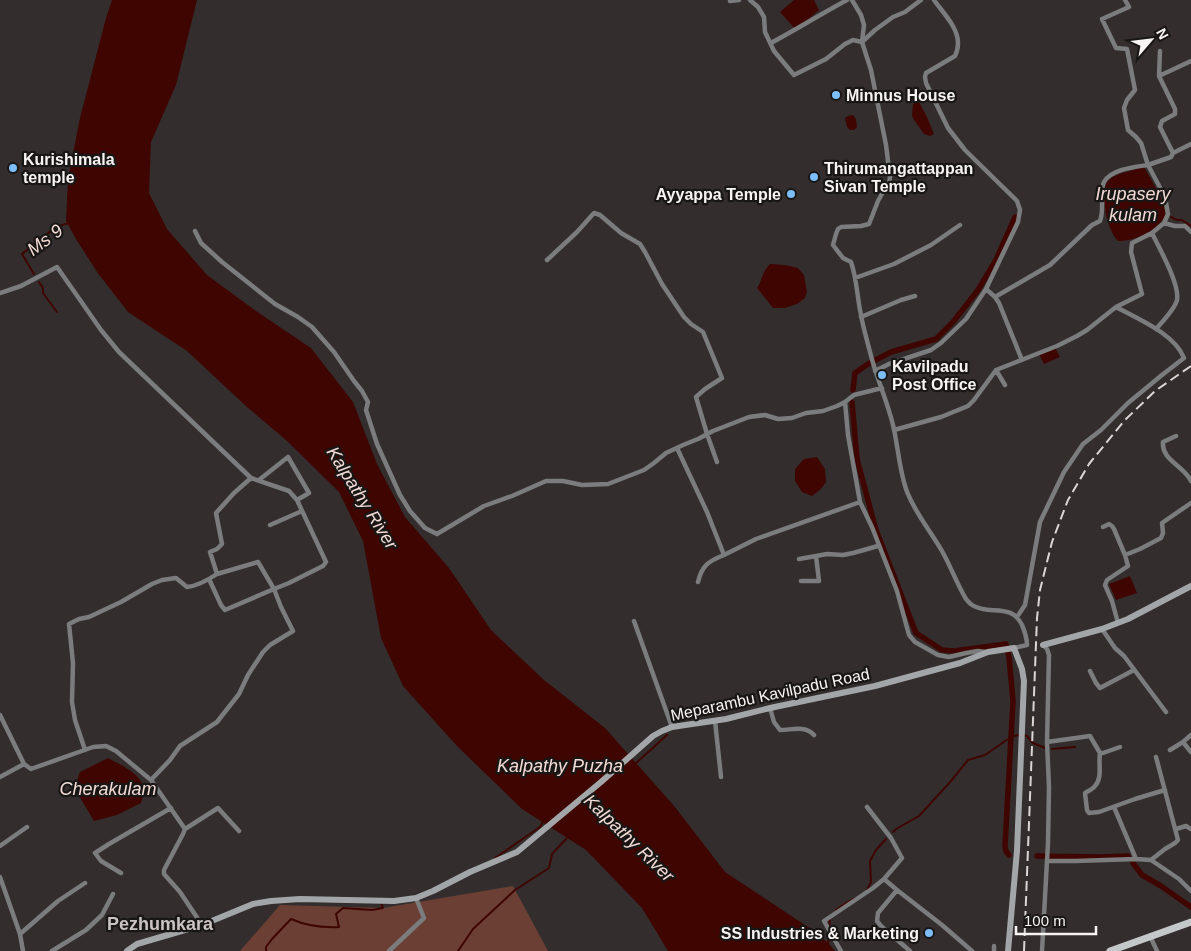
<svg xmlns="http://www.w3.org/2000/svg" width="1191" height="951" font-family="Arial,sans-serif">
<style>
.green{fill:#6c3f34}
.water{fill:#3f0500}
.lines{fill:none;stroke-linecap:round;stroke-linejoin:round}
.stream{stroke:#3f0500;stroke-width:2}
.canal{stroke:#3f0500;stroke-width:5.5}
.street{stroke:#7a7c7d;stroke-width:4.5}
.secondary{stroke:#a3a6a9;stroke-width:6}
.primary{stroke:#c4c8cb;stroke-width:7}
.rail{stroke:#dad6d5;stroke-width:2;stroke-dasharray:10 5;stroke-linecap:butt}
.poi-dot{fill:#7cbef9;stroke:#191716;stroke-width:2}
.labels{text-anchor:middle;stroke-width:4.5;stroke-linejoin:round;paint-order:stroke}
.poi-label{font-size:16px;font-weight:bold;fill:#f8f4f3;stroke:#191716;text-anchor:start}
.street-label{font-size:16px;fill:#f8f4f3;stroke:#191716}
.water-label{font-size:18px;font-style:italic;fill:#f4dcd6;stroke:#191716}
.neighbourhood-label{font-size:18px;font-weight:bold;fill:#cac3c2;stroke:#191716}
</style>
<rect width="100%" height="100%" fill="#332e2d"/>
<path class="green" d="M513,886L548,951H240L280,905L383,908Z"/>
<path class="water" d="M112,0H197L176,85L151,142L149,193L167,229L207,275L256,311L311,348L353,402L377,464L405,517L449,568L491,630L544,680L605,728L675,807L725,872L811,929L828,943L835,951H668L642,908L586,850L522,809L457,746L403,686L381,638L363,541L339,492L286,440L247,407L187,351L128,312L97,272L76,239L66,221L68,179L80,118L106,18Z
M794,0H814L819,10L806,21L795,29L780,12Z
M915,102H919L927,117L934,134L930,136L924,134L914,120L912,116L913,104Z
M853,115L856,119L857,127L854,130H850L847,127L845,118L848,116Z
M1142,167H1144C1153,183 1162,196 1166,214C1158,231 1136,241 1118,241C1108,232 1099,194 1107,182C1112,174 1133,171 1142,167Z
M770,264L785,265L798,268L804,275L807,292L805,298L797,304L785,308H773L757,288C763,279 761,274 770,264Z
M1055,347L1060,357L1044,364L1039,354Z
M817,457L825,469L826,482L821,489L812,496L802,492L795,481V469L804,459Z
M1130,576L1137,593L1116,600L1109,584Z
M108,758C122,766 142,773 144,791C144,794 142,799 141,803L117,815L94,821L79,796L75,786L80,772Z"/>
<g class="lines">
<path class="stream" d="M1171,217L1177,220H1182L1191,226
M34,274L22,254C35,244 53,226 69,223
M39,282L43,288V293L57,312
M1052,749L1075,747
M635,764L667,735
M893,832L896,829L919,816L951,781L968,760L985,755L1011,737L1018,735L1027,736L1033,743L1045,748
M495,858L540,827L544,820
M867,890L871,882L870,861L876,850L886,839
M836,910L846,903L855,898
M829,928L830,918
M828,945L829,932
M266,951V947L272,939L291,919C307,926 322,928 339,927L336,914L343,908L372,910L383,908L381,903
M458,951L473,929L515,890L549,868L552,854L568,837"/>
<path class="canal" d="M853,390L855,373L868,364L891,352L936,339L953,322L978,290L996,260L1015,217
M852,402L857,459L876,530L916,633L942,650L954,651L1006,644L1009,657L1013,701L1005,846L1006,851L1009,855
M1037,856L1101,857L1128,856
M1133,863L1142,875L1161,886L1191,907"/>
<path class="street" d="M750,0L758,7L764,17L765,32L774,51L794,75L826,59L845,44L853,40L862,42L875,30L893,17L905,12L921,0
M852,0L861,15L864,25L862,42L871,70L886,145L890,177L889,184L883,192L878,201L869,224L861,226L841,227L838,229L836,234L833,245L843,258L851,262C857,279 857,297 861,315C863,327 867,340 870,352C876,377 887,400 893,425C898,446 899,468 906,489C914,512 930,530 942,551C951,567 957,584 966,599C968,601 969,603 972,605C989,616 1011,602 1022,625C1025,632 1027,638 1027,645L1014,648
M730,1L739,0
M771,43C797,29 821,14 847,0
M1159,76L1191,61
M1173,153L1191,144
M1164,223L1175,226H1185L1191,232
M195,231L201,243L222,262L275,304L298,317L312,327L334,352L354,381L362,391L368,402L366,410L377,444L400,495L410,511L425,528L437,534L484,506L512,496L546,481H563L582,485L608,484L644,470L654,463L666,453L683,445L698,439L713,431L749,417L765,415L778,419L792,418L806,413L823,411L837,406L845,402L848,435L860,502L872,527L897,591L909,635L915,642L938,655L949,657L966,653L978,651L986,652
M1152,233C1159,248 1180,284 1177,300C1175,309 1162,322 1156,329
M547,260L577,232L594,213L600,215L621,233L640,244L645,252L662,284L684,317L691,324L703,332L722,378L705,389L696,397L707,434L717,462
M855,278L894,264L931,245L960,225
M986,289L995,297L999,303L1022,360
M0,293L21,286L57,267L101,330L119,352L251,478L289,491L297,500L326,562L323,566L289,583L274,589L281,607L293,631L270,645L263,652L248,675L239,694L217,722L180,746L170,760L151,780
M995,297L1050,265L1092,225L1100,221C1103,213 1102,206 1102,197C1102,193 1102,186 1104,182C1111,169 1135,167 1148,165L1141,143L1136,137L1128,130L1124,108L1127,100L1135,90L1127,49L1116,48L1102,19L1129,7L1125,0
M861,317L901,300L915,296
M996,370L1005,385
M875,371L889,364L931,350L941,343L966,319L986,289L1018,222L1020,210L1017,201L965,150L948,128L926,83L925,77L926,73L955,56C957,52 958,48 958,43C958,27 943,13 934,0
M845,402L854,395L882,388
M894,430L941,417L968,406L974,400L996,370L1057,346L1077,336L1087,330L1116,307L1142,294L1131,252L1132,243L1152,233L1164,223L1168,214L1165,197L1148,165L1171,157L1173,153L1160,127L1162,121L1175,114V109L1159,76L1160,51
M1176,436L1163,442C1161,460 1184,466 1191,481
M677,448L707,512L724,555C709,561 702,565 698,582
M259,480L288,457L309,493L297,500
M270,525L302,511
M1103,527L1109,524L1112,526L1114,529L1125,555L1128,566L1107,580L1105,585L1112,601L1118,623
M724,555L756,539L860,502
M1125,555L1140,549L1161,538L1163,533L1162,523L1191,503
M799,559L816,556
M209,579L221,605L225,610L274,589L258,562L217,574
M801,581H819L816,556L827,554L843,555L853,553L878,546
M1017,617L1025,605L1040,522L1064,472L1083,444L1101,430L1128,403L1162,375L1184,358C1175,334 1138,319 1116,307
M634,621L672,727
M1102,629L1115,648L1124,656L1166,712
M1090,671L1096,683L1100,688L1134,670
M770,708L774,722L780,730C792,730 805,725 814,735
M0,715L24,764
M715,721L721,777
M1047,742L1090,736L1100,753H1103L1120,747
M1183,742L1191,735
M85,750L75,720L72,702L73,663L69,624L79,619L89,617L121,602L152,584L162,580L176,578L187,587C198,586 208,580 217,574L210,552L217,549L222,544L216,513L234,493L251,478
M1170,750L1183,742L1191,752
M1100,753C1098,764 1103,777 1095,786C1093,789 1088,791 1085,793L1087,810L1089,813L1099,812L1135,799L1165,790
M0,777L24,764L31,769L93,747L106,746L116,751L151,780L185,829L183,834L164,870V874L180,892L202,925
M867,807L891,838L902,858L884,879L897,890L942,925L972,951
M1114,807L1136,859
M185,829L218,808L239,831
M1176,829L1186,826L1191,829
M0,846L27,827
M1151,860L1165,849L1175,843L1178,840L1156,757
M1047,861H1075L1136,859L1151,860L1179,879L1191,891
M121,873L101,861L95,853L109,844L171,808
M0,877L20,934L23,951
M897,890L878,913L877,921L881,926L910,951
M20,934L58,901L85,883
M1150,936L1157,951
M994,946V951
M52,951L86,930L102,915L113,894
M389,951L424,918L416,898
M841,951L824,921L873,888L884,879
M1042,951L1048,843L1049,787L1047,742L1049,655L1047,649L1043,645"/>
<path class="secondary" d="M1043,645L1102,629L1128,619L1191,586
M127,951L137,944L202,925L253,904L271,901L300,899L394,901L416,898L433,891L470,872L517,852L601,782L653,736L662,731L672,727L726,719L770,708L875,686L960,663L988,652L1014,648L1022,669L1024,681L1017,851L1008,951"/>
<path class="primary" d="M1110,951L1191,922"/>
<path class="rail" d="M1024,951L1037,618L1040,590L1052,542L1068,500L1089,464L1124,421L1155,391L1191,366"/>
</g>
<g class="poi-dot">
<circle cx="836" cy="95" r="5"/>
<circle cx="13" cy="168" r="5"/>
<circle cx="814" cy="177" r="5"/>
<circle cx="791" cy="194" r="5"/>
<circle cx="882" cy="375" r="5"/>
<circle cx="929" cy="933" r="5"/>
</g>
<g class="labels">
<g class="poi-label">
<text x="846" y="101">Minnus House</text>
<text x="23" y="165">Kurishimala<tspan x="23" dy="18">temple</tspan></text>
<text x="824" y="174">Thirumangattappan<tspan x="824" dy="18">Sivan Temple</tspan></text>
<text x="781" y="200" text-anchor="end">Ayyappa Temple</text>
<text x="892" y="372">Kavilpadu<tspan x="892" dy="18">Post Office</tspan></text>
<text x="919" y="939" text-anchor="end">SS Industries &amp; Marketing</text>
</g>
<g class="street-label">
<text transform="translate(770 694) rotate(-12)" y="6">Meparambu Kavilpadu Road</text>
</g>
<g class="water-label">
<text x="1133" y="200">Irupasery<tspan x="1133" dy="21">kulam</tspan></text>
<text transform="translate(45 240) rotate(-37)" y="6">Ms 9</text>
<text transform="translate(362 498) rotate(58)" y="6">Kalpathy River</text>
<text x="560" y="772">Kalpathy Puzha</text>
<text x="108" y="795">Cherakulam</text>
<text transform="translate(629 838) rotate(44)" y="6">Kalpathy River</text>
</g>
<g class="neighbourhood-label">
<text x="160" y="930">Pezhumkara</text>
</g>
</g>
<g transform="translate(1151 40) rotate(62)" stroke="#191716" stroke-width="4" paint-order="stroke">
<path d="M0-4L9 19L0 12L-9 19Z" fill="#f8f4f3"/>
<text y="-8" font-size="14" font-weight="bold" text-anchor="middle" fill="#f8f4f3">N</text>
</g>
<path d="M1016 926v8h80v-8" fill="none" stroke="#f8f4f3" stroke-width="2.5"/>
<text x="1024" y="926" font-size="15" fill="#f8f4f3" stroke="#191716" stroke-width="4" paint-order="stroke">100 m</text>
</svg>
